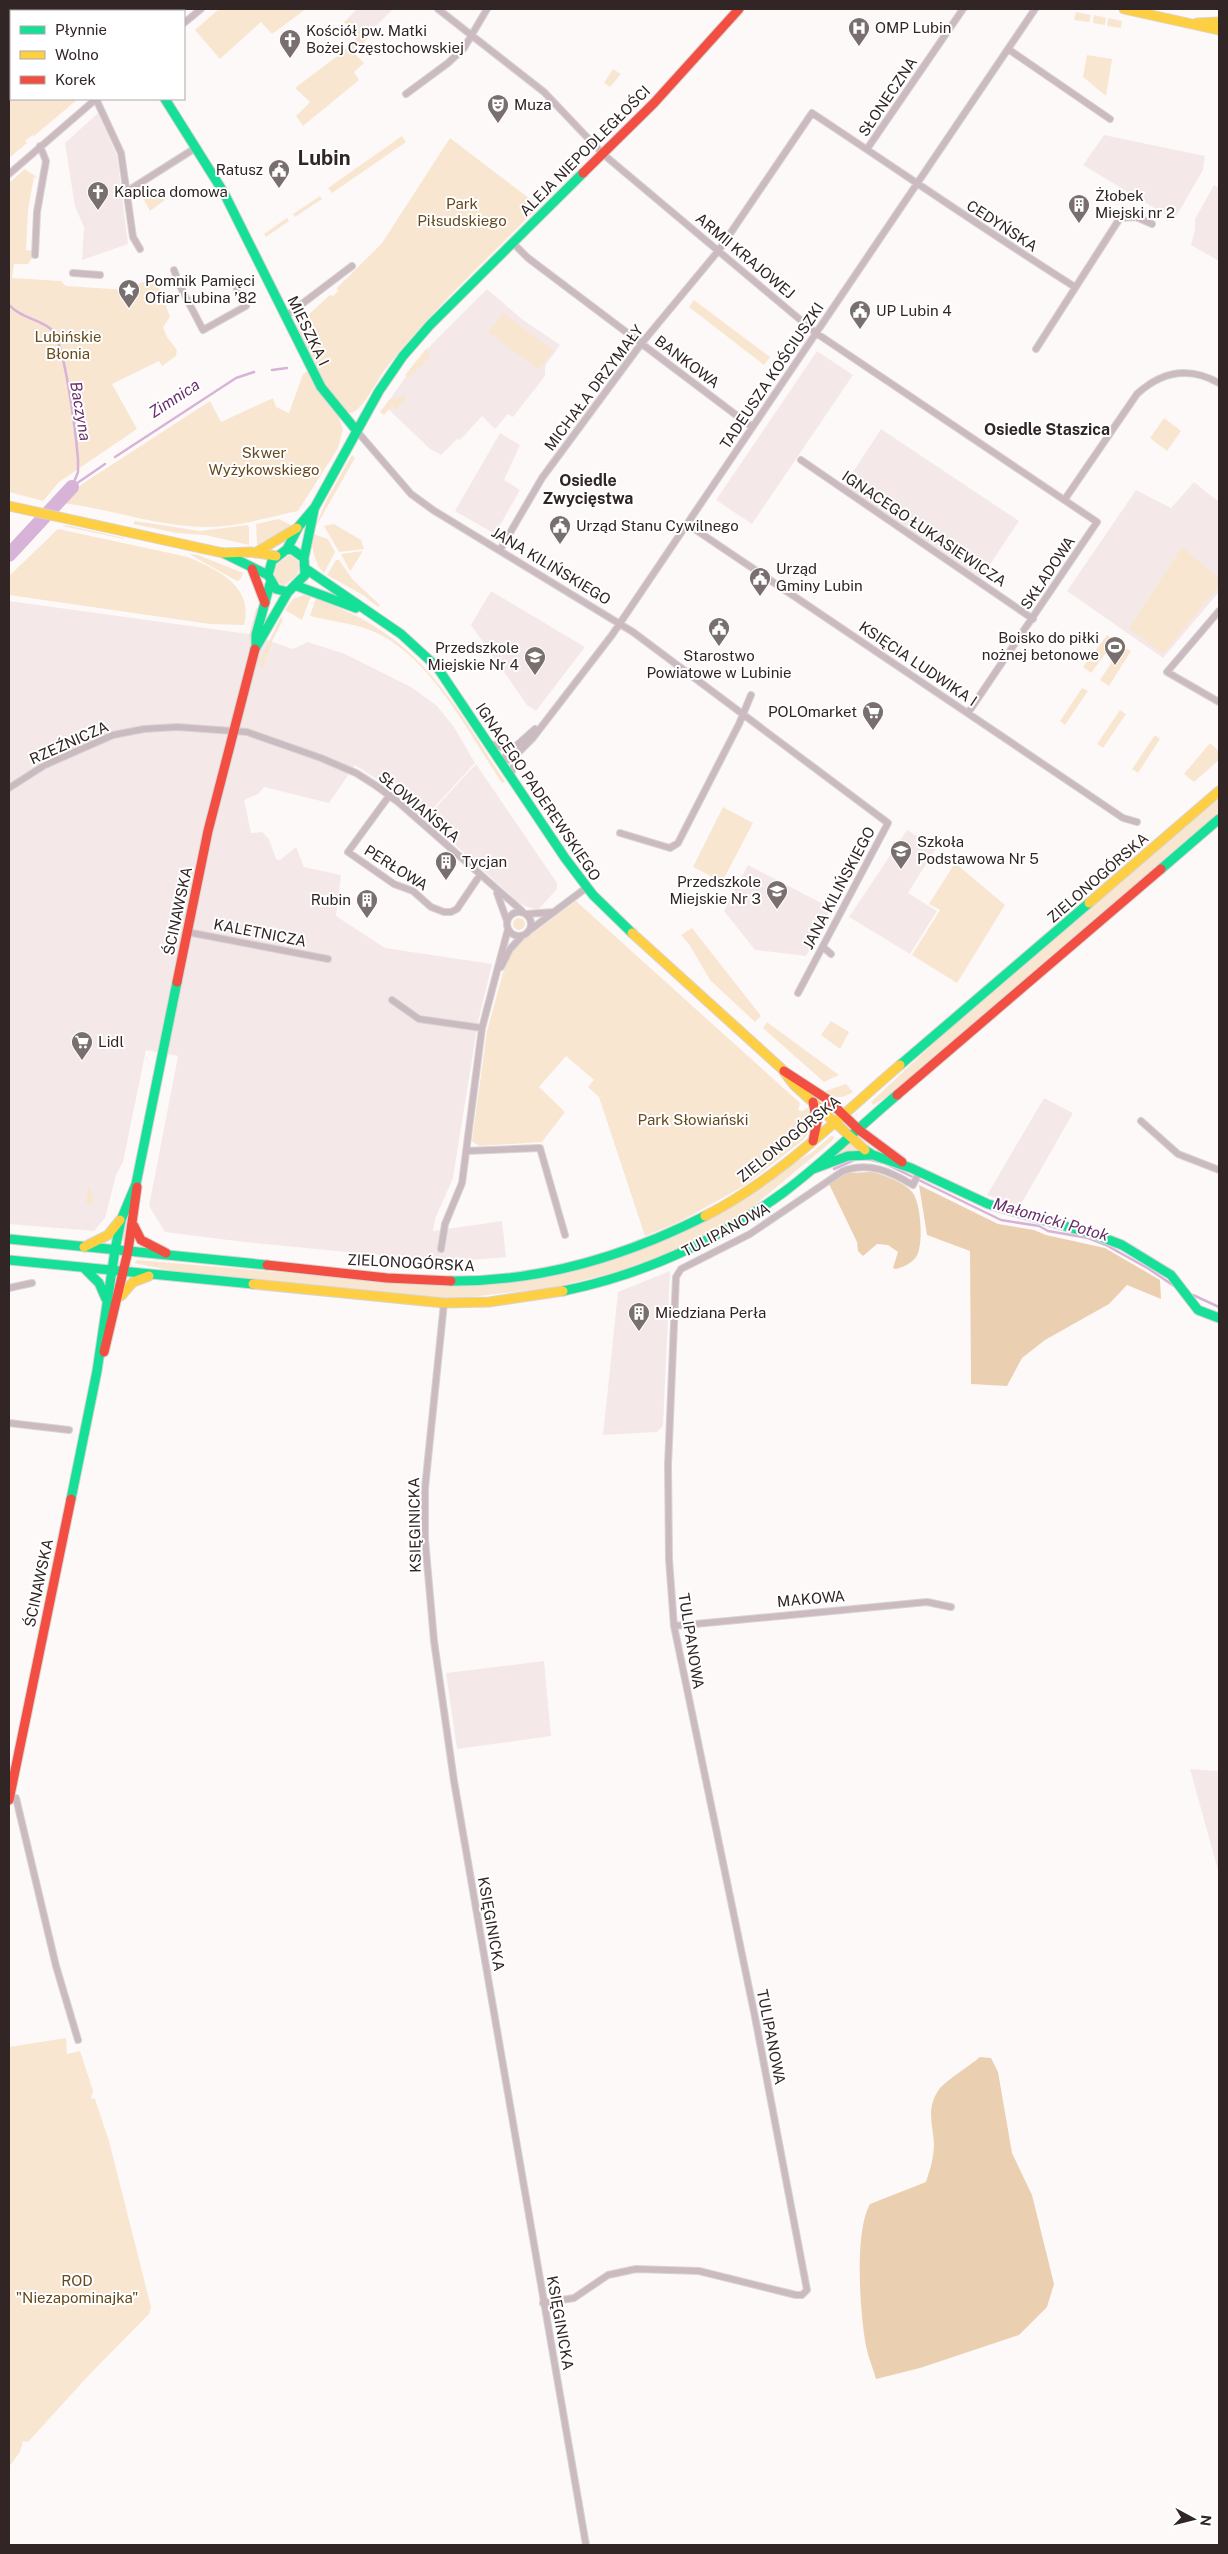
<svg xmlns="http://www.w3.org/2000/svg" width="1228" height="2554" font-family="'Public Sans',sans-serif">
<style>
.built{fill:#f4e9e8}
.green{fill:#f8e6d1}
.forest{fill:#ead0b0}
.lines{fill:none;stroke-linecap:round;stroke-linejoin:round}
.stream{stroke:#d7b3d7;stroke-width:2.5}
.river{stroke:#d7b3d7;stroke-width:14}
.street-casing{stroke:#d8d4d4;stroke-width:8}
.fast-casing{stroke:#d8d4d4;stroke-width:11}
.slow-casing{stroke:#d8d4d4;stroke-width:11}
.jam-casing{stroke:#d8d4d4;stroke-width:11}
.street{stroke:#cbbbc1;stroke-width:6}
.fast{stroke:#16e098;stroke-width:9}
.slow{stroke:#ffcf43;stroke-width:9}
.jam{stroke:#f24e42;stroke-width:9}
.labels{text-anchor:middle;stroke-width:4;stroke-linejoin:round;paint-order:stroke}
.poi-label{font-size:15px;fill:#312525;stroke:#fff;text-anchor:start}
.street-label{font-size:15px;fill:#312525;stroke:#fff}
.park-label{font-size:15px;fill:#66491d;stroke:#fff}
.water-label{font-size:16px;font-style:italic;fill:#692e6d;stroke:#fff}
.neighbourhood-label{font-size:16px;font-weight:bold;fill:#312525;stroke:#fff}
.district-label{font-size:20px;font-weight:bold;fill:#312525;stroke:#fff}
</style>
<rect width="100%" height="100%" fill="#fef9f9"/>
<path class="built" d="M22,9H105L106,11H22Z
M357,9H393L366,36H363L347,19Z
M98,113L117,156L128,244L82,260L84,227L75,207L65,143Z
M1104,135L1205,156L1203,170L1174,220L1083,165Z
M1214,185L1219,188V261L1191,245L1195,230V219Z
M487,289L523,320L560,345L545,366V376L513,417L508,414L495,429L482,416L460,440L457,439L441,455L430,449L385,406L407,375L432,344Z
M817,351L853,375L752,524L716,500Z
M881,429L1019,521L981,578L844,486Z
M500,433L520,445L504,480L520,490L495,534L455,511Z
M1194,482L1219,502V592L1163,658L1067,591L1136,490L1171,508Z
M491,591L585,647L536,711L527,705L471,625Z
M9,601L249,634L293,649L308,642L345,654L411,687L436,705L454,727L475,763L425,817L381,782L355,765L329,803L264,787L258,794L244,800L251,833L262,832L269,839L276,859L280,860L296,847L304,867L341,875L336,916L385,948L492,964L478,1022L453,1178L435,1219L433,1231L502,1221L506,1257L449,1262L244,1242L165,1232L149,1206L178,1056L146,1050L123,1162L116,1175L105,1218L94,1231L9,1224Z
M476,764L557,883V889L538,910L525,906L518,902L426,818Z
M907,830L936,848L908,893L937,911L910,954L849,917Z
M748,865L831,908L806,956L755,950L724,911Z
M1044,1098L1073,1113L1020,1206L987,1195Z
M670,1271L663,1426L657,1432L603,1435L618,1292Z
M544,1661L551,1736L457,1749L446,1673Z
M1190,1769L1219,1771V1874Z"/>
<path class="green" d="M219,9H306L272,34L261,22L220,59L195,30Z
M1076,12L1091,15L1089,22L1074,20Z
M1094,15L1106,18L1105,25L1093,23Z
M349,18L368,38L354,53L364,63L354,72L359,80L303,126L296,116L310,102L295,88L340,54L358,37L344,22Z
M1108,18L1122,21L1121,28L1107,26Z
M9,52L11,54V99H78L34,136L33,135L25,141L27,143L9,158Z
M1087,55L1112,59L1106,96L1083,77Z
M613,69L621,74L610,87L604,83Z
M402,136L406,142L332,193L328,188Z
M450,138L539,206C487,259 433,309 387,367C378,377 363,412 350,413C322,396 309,355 295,327L330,295L333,296L338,291L337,288L382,243Z
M25,169L38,178L34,177L28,210L26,250L32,251V258L28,264H14L12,278L61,281L66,286L128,290L140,283L156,280L170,317L163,327L167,337L177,350L176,356L162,366L159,361L112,384L137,429L59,482L43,501L9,492V183Z
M156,187L165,200L150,211L143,198L144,194Z
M320,196L322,199L295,217L293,214Z
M287,218L289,221L266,237L264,234Z
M694,300L770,357L764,365L689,307Z
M503,313L553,350L539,370L488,332Z
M427,348L430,357L409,378L405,375Z
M308,371L318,390L337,413L343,429L338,448L298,511C269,517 238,527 207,527C159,527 111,509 63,503L82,484L210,401L221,422L273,398L276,407L289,413L303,374Z
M406,395L405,402L404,401L396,409L390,404L391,407L384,415L380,412L389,400Z
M1164,418L1181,431L1167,451L1150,438Z
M352,455L355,458L314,530L326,501Z
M279,519L291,525L288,530L257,545L256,524Z
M135,521L200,531L247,525L249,527V545L205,535L177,533L133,524Z
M334,524L361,540L364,549L339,552L324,526Z
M66,525L124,538V539L62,526Z
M58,529L188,557C218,570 254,586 244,625L210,624L9,595V576Z
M313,534L328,539L335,552L324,573C315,564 310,546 313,534Z
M1182,547L1219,578V586L1163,654L1129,628Z
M363,551L351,570L350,571L341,554Z
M189,554L198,555L243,573L240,580L237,581Z
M289,555L297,560C304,573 293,578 284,586L276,581L274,571L278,563Z
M336,560H339L353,580L380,605L378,607L363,595L327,575Z
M304,595L311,596L302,620L285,610L293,599Z
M316,598C336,607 356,614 374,626C435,663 467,724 505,782L502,783C467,731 430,654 370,630C351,623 329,621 310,616Z
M257,608H260L245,650L256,609Z
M281,617L283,620L273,639L263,669L258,664Z
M1107,635L1115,641L1091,673L1083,667Z
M1122,646L1131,651L1109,686L1100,680Z
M1082,688L1088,691L1065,725L1060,721Z
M1120,710L1126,714L1103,748L1097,744Z
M1155,735L1160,739L1138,773L1132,769Z
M1210,743L1219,751V760L1194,782L1184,774Z
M1219,794V812L897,1091L873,1105L871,1102L968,1011Z
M723,807L753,823L722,882L693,867Z
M955,863L1005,905L957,983L912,955L940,910L929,904Z
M576,901L800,1103L798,1110L803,1111L807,1108C816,1119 811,1131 802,1141L744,1186L679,1222L645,1236L599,1097L588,1087L594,1080L566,1056L539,1087L565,1112L542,1142L479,1146L472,1141L487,1031L506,962L517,945Z
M513 924a6 6 0 1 1 12 0a6 6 0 1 1-12 0Z
M692,928L761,1016L755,1022L710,980L689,944L681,935Z
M831,1021L849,1032L840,1049L821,1035Z
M767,1022L771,1025L839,1075L824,1082L763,1028Z
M846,1084L853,1092C842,1099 834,1099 822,1092Z
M831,1136L835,1137L831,1142L751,1208L709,1234L666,1254L610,1274L551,1288L453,1299L183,1273L134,1263L137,1260L415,1284L481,1285L515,1281L672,1238L700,1224L755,1192L793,1163L811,1153Z
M850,1143L858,1151L837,1155V1154Z
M89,1186L94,1200L91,1205L85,1201Z
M132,1204L127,1239L124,1243L122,1236Z
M66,2038L67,2054L80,2051L93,2091L91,2098L95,2099L109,2141L151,2307L149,2314L88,2376L28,2442L23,2441L20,2452L9,2467V2047Z"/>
<path class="forest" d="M872,1172C882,1174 906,1183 913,1193C921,1204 924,1246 916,1257C911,1264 903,1267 896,1269L893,1268L898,1252L888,1245L877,1244L863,1256L858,1251L857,1242L829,1184L847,1173Z
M919,1185L998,1224L1034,1230L1046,1235L1105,1248L1160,1280L1161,1299L1127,1285L1109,1304L1045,1340L1022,1358L1007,1386L971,1384L970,1251L927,1235Z
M980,2057L991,2058L998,2072L1012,2153L1032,2195L1054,2284L1047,2307L1019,2335L920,2368L876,2379C873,2368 868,2357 866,2346C860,2314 854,2232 870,2204L926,2182C930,2170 934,2157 934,2144C933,2125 926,2109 938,2091C943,2082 971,2065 980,2057Z"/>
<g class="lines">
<path class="stream" d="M9,305C22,319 41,319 52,330C65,343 76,436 78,459V472L72,487
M272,370L287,368
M115,457L236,378L254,372
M73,486L105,464
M867,1159L884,1163L1001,1220L1039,1226L1048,1231L1088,1238L1106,1245L1149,1269L1174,1286
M834,1169L854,1160
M1193,1295L1219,1307"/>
<path class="river" d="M9,555L72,487"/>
<g class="street-casing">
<path id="street" d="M438,9L544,92L603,154L816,333L1097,522L968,713
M184,23L201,9
M1008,49L1110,119
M406,94L448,63L464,48L487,9
M96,99L121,153L133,237L140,249
M867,149L963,9
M9,174L96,99
M126,192L197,147
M513,243L528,258L752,427
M35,255L37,212L46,161L40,146
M174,270L179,284L203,330L246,306L237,289
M73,273L100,275
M286,316L352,266
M1036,349L1120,218L1136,217L1152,224
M356,430L411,494L433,510L633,632L888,823L798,993
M801,460L1033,619
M1065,499L1137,394C1162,371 1189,366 1219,383
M687,524L1123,818L1137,822
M500,550L542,478L641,344L719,250L812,113C900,171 986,231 1075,287
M1219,611L1167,672L1219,702
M491,744L504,748L514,747
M502,762L513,758L532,739L612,635L1035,9
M502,762L507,754L535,729
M510,777L517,756
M9,788L45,765L113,735L144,729L177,727L247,732L321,758L356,773L375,785L398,802L522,911
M389,796L348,852L394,884L413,891L431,907L444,912H451L457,909L480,875
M620,833L670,848L678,843L739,724L751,695
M497,893L507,921
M507 924a12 12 0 1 1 24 0a12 12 0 1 1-24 0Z
M527,914L554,912
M530,930L586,888
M187,932L328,959
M823,947L831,954
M501,967L510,949L522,936
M392,1000L419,1019L482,1028
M1141,1121L1178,1154L1219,1170
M466,1151L540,1148L565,1235
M441,1249L445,1224L462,1183L482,1028L508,929
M9,1288L32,1283
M444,1303L425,1488V1539L434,1641L454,1781L586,2545
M9,1423L69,1430
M674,1626L927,1602L951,1607
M16,1798L56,1966L78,2040
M543,2303L574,2298L608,2275L636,2269L699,2271L796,2295H802L807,2290L755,2017L674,1626L669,1559L668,1465L676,1277L681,1269L750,1234L843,1171C869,1161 891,1172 913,1185L919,1172"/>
</g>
<g class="fast-casing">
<path id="fast" d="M165,99L224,193L321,387L356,430
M287,549L299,526L315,507L379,391L403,356L430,325L583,173
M223,553L268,575
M304,558L314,510
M306,569L401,634L437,667L565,858L593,895L632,933
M297,586L356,608
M256,645V635L270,584
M255,649L288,592L305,575L304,558L293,550L287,549L272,561L268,575L276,589L288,592
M1161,869L1219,819
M900,1065L1089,903
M865,1150L873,1155L911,1168L988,1204L1096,1235L1122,1245L1171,1275L1198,1310L1219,1318
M813,1169L848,1156L872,1155
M9,1239L267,1265
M115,1250L121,1220L136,1184L177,982
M9,1260L253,1284
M84,1268L99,1283L106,1299
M451,1281C540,1282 626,1256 705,1216
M563,1291C642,1275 718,1240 784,1192C823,1163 859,1127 897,1095
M71,1499L97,1371L115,1250"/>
</g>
<g class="slow-casing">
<path id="slow" d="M1124,9L1219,30
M1197,23L1219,22
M9,506L223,553L251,552L276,556
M255,553L297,528
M1089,903L1219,791
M632,933L782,1069L794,1085L865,1150
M705,1216C778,1179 838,1118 900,1065
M84,1247L108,1235L120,1220
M253,1284L444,1303L489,1302L563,1291
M121,1296L133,1282L149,1276"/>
</g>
<g class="jam-casing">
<path id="jam" d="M116,9L117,11
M583,173L654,103L739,9
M252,569L265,603
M177,982L208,831L255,649
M784,1071L827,1099L859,1130L902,1162
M897,1095L1161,869
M813,1102L817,1122L813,1141
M134,1226L141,1240L166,1253
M128,1251L137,1187
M267,1265L387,1278L451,1281
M104,1352L128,1251
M9,1800L71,1499"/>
</g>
<use href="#street" class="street"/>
<use href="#fast" class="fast"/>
<use href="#slow" class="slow"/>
<use href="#jam" class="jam"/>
</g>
<defs>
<g id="hospital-pin" transform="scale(1.125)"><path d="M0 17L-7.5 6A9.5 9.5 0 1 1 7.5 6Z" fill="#796f6f" stroke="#fff"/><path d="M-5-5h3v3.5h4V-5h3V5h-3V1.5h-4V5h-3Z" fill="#fff"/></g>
<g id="church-pin" transform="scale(1.125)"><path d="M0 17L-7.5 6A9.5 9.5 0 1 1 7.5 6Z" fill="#796f6f" stroke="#fff"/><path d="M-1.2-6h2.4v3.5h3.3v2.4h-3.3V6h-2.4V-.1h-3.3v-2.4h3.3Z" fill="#fff"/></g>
<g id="theatre-pin" transform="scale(1.125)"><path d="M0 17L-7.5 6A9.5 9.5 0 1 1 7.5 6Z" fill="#796f6f" stroke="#fff"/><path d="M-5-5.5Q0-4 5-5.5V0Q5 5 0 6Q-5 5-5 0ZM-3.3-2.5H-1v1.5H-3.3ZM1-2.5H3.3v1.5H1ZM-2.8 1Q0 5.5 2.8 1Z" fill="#fff"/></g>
<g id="civic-pin" transform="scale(1.125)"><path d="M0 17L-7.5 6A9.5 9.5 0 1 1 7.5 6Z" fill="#796f6f" stroke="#fff"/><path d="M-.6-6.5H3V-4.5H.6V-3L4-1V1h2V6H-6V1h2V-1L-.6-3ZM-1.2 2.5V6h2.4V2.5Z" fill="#fff"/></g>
<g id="building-pin" transform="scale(1.125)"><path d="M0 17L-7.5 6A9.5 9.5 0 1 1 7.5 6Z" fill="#796f6f" stroke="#fff"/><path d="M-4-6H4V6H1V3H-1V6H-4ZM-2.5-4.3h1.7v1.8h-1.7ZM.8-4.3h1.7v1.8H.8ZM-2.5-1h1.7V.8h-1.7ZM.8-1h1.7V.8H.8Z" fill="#fff"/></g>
<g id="sight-pin" transform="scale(1.125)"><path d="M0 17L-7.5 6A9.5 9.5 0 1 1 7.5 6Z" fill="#796f6f" stroke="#fff"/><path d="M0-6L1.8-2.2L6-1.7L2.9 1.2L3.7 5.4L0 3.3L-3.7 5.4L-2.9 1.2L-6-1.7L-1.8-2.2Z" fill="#fff"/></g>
<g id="stadium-pin" transform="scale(1.125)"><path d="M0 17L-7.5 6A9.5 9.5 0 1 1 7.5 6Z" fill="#796f6f" stroke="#fff"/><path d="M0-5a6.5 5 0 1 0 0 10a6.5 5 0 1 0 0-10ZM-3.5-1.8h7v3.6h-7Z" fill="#fff"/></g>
<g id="school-pin" transform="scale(1.125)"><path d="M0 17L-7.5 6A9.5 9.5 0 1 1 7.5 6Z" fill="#796f6f" stroke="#fff"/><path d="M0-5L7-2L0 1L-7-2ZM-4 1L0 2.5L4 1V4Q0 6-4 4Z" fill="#fff"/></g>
<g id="supermarket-pin" transform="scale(1.125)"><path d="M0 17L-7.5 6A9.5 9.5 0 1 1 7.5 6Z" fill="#796f6f" stroke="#fff"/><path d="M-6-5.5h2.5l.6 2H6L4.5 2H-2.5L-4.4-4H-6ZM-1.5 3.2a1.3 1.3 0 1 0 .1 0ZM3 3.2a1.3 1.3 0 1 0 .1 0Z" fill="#fff"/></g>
</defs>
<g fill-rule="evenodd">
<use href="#hospital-pin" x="859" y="28"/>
<use href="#church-pin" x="290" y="40"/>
<use href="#theatre-pin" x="498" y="105"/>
<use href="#civic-pin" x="279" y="170"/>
<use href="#church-pin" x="98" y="192"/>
<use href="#building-pin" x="1079" y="205"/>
<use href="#sight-pin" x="129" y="290"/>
<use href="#civic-pin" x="860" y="311"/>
<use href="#civic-pin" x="560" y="526"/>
<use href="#civic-pin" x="760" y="578"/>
<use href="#civic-pin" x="719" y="628"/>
<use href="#stadium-pin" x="1115" y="647"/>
<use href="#school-pin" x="535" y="657"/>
<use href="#supermarket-pin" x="873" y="712"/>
<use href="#school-pin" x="901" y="851"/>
<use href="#building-pin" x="446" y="862"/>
<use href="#school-pin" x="777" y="891"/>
<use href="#building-pin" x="367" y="900"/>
<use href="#supermarket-pin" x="82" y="1042"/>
<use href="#building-pin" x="639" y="1313"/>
</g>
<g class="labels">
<g class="poi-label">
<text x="875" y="33">OMP Lubin</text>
<text x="306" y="36">Kościół pw. Matki<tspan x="306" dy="17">Bożej Częstochowskiej</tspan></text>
<text x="514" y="110">Muza</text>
<text x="263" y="175" text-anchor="end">Ratusz</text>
<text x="114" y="197">Kaplica domowa</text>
<text x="1095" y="201">Żłobek<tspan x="1095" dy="17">Miejski nr 2</tspan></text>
<text x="145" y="286">Pomnik Pamięci<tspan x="145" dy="17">Ofiar Lubina ’82</tspan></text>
<text x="876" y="316">UP Lubin 4</text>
<text x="576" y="531">Urząd Stanu Cywilnego</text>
<text x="776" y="574">Urząd<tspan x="776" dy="17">Gminy Lubin</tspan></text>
<text x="1099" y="643" text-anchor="end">Boisko do piłki<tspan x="1099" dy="17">nożnej betonowe</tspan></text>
<text x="519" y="653" text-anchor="end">Przedszkole<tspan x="519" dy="17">Miejskie Nr 4</tspan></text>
<text x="719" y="661" text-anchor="middle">Starostwo<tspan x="719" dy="17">Powiatowe w Lubinie</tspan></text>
<text x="857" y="717" text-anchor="end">POLOmarket</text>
<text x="917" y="847">Szkoła<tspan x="917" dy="17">Podstawowa Nr 5</tspan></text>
<text x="462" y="867">Tycjan</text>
<text x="761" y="887" text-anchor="end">Przedszkole<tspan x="761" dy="17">Miejskie Nr 3</tspan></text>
<text x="351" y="905" text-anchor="end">Rubin</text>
<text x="98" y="1047">Lidl</text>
<text x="655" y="1318">Miedziana Perła</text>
</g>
<g class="street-label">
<text transform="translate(888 97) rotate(-56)" y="5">SŁONECZNA</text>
<text transform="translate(585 151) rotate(-45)" y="5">ALEJA NIEPODLEGŁOŚCI</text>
<text transform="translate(1002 226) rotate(33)" y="5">CEDYŃSKA</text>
<text transform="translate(745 256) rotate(40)" y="5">ARMII KRAJOWEJ</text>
<text transform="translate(308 331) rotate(64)" y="5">MIESZKA I</text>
<text transform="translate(687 362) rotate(37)" y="5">BANKOWA</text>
<text transform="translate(772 376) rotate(-56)" y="5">TADEUSZA KOŚCIUSZKI</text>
<text transform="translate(594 388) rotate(-53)" y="5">MICHAŁA DRZYMAŁY</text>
<text transform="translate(924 529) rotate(34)" y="5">IGNACEGO ŁUKASIEWICZA</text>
<text transform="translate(551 566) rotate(31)" y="5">JANA KILIŃSKIEGO</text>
<text transform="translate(1048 573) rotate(-56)" y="5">SKŁADOWA</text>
<text transform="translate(918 664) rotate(34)" y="5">KSIĘCIA LUDWIKA I</text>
<text transform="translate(69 743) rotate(-24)" y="5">RZEŹNICZA</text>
<text transform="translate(538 792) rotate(56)" y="5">IGNACEGO PADEREWSKIEGO</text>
<text transform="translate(419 807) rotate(40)" y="5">SŁOWIAŃSKA</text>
<text transform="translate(396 868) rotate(32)" y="5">PERŁOWA</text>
<text transform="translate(1098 878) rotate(-41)" y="5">ZIELONOGÓRSKA</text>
<text transform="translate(839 888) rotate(-62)" y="5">JANA KILIŃSKIEGO</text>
<text transform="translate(178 911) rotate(-78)" y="5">ŚCINAWSKA</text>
<text transform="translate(260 933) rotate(11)" y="5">KALETNICZA</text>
<text transform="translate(789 1139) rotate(-39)" y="5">ZIELONOGÓRSKA</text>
<text transform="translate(726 1230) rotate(-28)" y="5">TULIPANOWA</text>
<text transform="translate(411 1263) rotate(3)" y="5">ZIELONOGÓRSKA</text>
<text transform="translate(415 1525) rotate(-91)" y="5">KSIĘGINICKA</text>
<text transform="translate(39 1583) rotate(-78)" y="5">ŚCINAWSKA</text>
<text transform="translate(811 1599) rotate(-5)" y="5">MAKOWA</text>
<text transform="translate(691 1641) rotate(81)" y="5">TULIPANOWA</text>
<text transform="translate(491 1924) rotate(80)" y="5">KSIĘGINICKA</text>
<text transform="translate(771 2037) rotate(79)" y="5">TULIPANOWA</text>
<text transform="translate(560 2323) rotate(80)" y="5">KSIĘGINICKA</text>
</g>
<g class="park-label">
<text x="462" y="209">Park<tspan x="462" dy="17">Piłsudskiego</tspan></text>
<text x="68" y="342">Lubińskie<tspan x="68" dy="17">Błonia</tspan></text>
<text x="264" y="458">Skwer<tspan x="264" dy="17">Wyżykowskiego</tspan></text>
<text x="693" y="1125">Park Słowiański</text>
<text x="77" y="2286">ROD<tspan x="77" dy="17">"Niezapominajka"</tspan></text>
</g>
<g class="water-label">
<text transform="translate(174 398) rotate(-33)" y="6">Zimnica</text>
<text transform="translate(81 411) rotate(80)" y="6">Baczyna</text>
<text transform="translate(1051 1219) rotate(16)" y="6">Małomicki Potok</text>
</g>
<g class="neighbourhood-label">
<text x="1047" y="435">Osiedle Staszica</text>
<text x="588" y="486">Osiedle<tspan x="588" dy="18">Zwycięstwa</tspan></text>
</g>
<g class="district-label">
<text x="324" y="165">Lubin</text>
</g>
</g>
<rect width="1228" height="2554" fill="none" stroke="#312525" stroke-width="20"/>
<rect x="10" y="10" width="175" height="90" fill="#ffffff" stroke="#ada8a8"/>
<rect x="20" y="26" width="25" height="8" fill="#16e098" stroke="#ada8a8"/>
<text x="55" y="35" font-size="15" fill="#312525">Płynnie</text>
<rect x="20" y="51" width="25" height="8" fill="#ffcf43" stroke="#ada8a8"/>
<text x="55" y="60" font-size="15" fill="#312525">Wolno</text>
<rect x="20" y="76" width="25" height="8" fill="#f24e42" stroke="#ada8a8"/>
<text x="55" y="85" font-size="15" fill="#312525">Korek</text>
<g transform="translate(1193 2519) rotate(97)" stroke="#ffffff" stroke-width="4" paint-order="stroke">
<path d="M0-4L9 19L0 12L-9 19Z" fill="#312525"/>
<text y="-8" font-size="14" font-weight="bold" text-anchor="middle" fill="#312525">N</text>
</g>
</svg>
